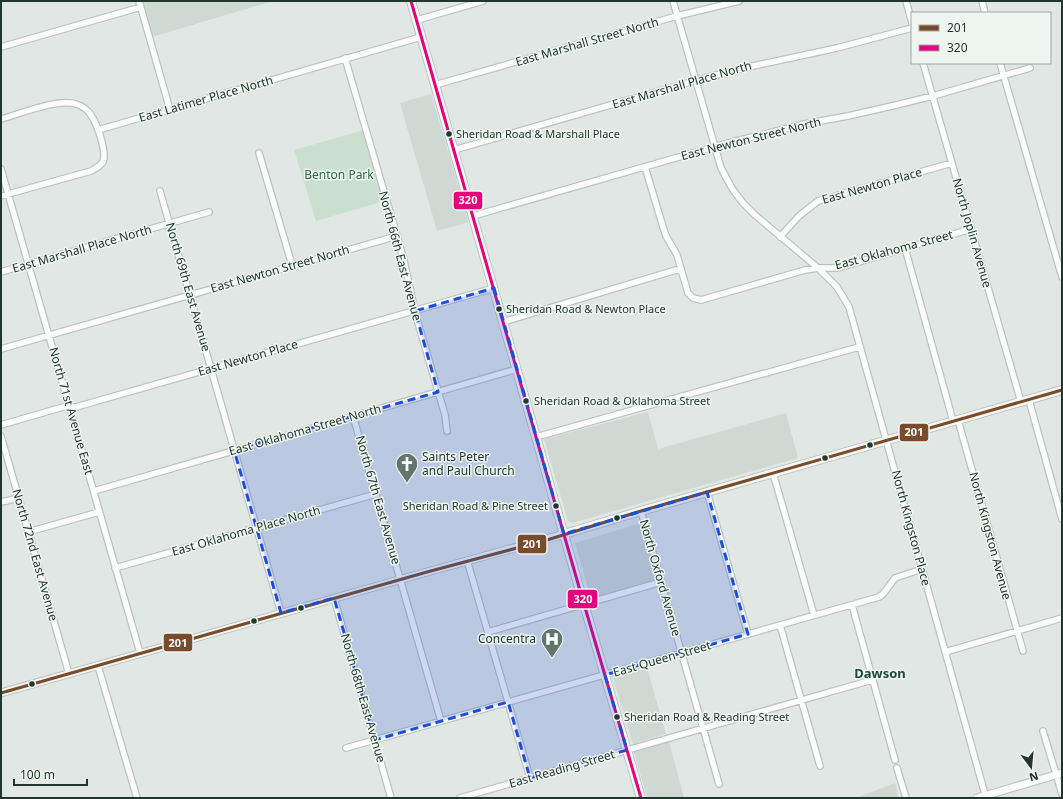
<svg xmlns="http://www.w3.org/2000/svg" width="1063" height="799" font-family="'Noto Sans',sans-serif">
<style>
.built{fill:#cfd8d3}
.green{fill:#cadfce}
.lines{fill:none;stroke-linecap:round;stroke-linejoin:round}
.minor-casing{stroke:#bec3c1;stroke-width:8}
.tertiary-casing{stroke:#bec3c1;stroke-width:9}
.secondary-casing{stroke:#bec4c1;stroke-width:10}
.minor{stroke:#fafbfb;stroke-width:5.5}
.tertiary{stroke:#fafbfb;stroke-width:7}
.secondary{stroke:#fafbfb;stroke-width:8}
.bus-1-casing{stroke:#eff6f1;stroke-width:6}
.bus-2-casing{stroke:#eff6f1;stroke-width:6}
.bus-1{stroke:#7a4b2a;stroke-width:3}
.bus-2{stroke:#e5007d;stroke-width:3}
.marked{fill:#1d4ed8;fill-opacity:0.2;stroke:#1d4ed8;stroke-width:3;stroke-dasharray:8 5;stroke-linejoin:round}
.bus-dot{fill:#21372e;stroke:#eff6f1;stroke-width:1.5}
.labels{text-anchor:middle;stroke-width:3;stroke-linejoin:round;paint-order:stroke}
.bus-label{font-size:11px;fill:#21372e;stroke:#eff6f1;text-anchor:start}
.street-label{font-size:12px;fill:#21372e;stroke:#eff6f1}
.park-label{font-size:12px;fill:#2e6b3d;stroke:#eff6f1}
.poi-label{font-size:12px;fill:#21372e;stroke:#eff6f1;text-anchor:start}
.neighbourhood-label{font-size:13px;font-weight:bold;fill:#1f4838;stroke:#eff6f1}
.line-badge{stroke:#eff6f1;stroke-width:1.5}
.badge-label{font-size:11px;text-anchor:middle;font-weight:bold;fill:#fff}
</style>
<rect width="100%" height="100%" fill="#e1e7e4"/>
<path class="built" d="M142,1H273L152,37Z
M431,94L469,222L437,231L400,103Z
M648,412L658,449L786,413L798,458L572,523L568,521L544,439Z
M641,523L656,576L655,581L591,599L575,543Z
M647,668L666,734L633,744L613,678Z
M669,741L684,798H647L634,752Z
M895,783L899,798H856Z"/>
<path class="green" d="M364,130L384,201L316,221L294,150Z"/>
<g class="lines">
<g class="minor-casing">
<path id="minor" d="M139,1L170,110
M673,1L721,168L733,190L743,203L755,215L818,268L837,287L849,307L986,798
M906,1L912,23
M982,1L985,13
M417,20L483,1
M1,47L141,7
M345,58L397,236L404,261L416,316L445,415L447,431
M923,63L1021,402
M1000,63L1062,277
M435,85L677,16L739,1
M1,119C20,114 58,98 76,104C82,106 88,110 91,115C97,124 107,151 103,162C100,166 95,169 91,171L1,196
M98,130L421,37
M454,150L701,79L753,66L837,48L912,28
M259,153L292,265
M645,167L663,227L666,236L677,255L688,293L693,298L701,300L805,270L818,268H838L971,229
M1,169L140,653
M160,191L281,613
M473,216L728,143L804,124L848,116L892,106L933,96L1030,68
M780,237L799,216L818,201L952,163
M905,248L953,421
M1,272L209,212
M503,322L676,270L681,271
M1,349L397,236
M1029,400L1062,519
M353,416L441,721
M958,420L1023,651
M1,425L63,407H76L494,288
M1,436L69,674
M536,437L859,347
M773,473L814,615
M94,491L517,369
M707,492L748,634
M1,502L19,498
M641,511L719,784
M28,532L99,512
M467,560L530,778
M115,568L376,494
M334,598L391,798
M852,605L895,760
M780,625L820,766
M488,632L661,582
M945,652L1062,618
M98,666L137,798
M1043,731L1062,794
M346,748L879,597L883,594L895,578L922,569
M897,768L906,798
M460,798L872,680"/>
</g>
<g class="tertiary-casing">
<path id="tertiary" d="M1,693L427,572L564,534
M977,798L1062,773"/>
</g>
<g class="secondary-casing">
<path id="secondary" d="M411,1L579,587L641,798
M564,534L641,511L1062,390"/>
</g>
<use href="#minor" class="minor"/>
<use href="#tertiary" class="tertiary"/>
<use href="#secondary" class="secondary"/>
<g class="bus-1-casing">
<path id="bus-1" d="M1,693L427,572L547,540L641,511L1062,390"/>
</g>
<g class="bus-2-casing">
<path id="bus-2" d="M411,1L579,587L641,798"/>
</g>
<use href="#bus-1" class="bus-1"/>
<use href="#bus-2" class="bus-2"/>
</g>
<path class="marked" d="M494,288L564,534L707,492L748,634L605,675L627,750L530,778L508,702L375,740L334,598L281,613L234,450L438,392L415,311Z"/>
<defs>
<g id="church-pin" transform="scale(1.15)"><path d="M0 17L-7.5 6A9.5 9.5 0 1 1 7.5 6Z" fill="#64756e" stroke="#eff6f1"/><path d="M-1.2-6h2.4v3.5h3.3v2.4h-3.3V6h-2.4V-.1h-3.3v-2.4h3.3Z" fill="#fff"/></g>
<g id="hospital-pin" transform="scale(1.15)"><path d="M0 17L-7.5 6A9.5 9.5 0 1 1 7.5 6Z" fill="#64756e" stroke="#eff6f1"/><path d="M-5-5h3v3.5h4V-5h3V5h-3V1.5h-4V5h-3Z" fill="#fff"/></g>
</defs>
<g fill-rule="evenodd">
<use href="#church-pin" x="407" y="464"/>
<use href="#hospital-pin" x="552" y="639"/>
</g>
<g class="bus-dot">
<circle cx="449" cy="134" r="3.5"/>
<circle cx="499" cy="309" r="3.5"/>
<circle cx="526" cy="401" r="3.5"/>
<circle cx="870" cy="445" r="3.5"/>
<circle cx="825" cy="458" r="3.5"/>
<circle cx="556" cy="506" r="3.5"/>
<circle cx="617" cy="518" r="3.5"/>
<circle cx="301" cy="608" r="3.5"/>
<circle cx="254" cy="621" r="3.5"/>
<circle cx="32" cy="684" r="3.5"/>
<circle cx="617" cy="717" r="3.5"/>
</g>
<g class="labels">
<g class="bus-label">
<text x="456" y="138">Sheridan Road &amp; Marshall Place</text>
<text x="506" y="313">Sheridan Road &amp; Newton Place</text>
<text x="534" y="405">Sheridan Road &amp; Oklahoma Street</text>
<text x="548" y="510" text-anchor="end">Sheridan Road &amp; Pine Street</text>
<text x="624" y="721">Sheridan Road &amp; Reading Street</text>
</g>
<g class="street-label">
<text transform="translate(587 42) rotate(-16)" y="4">East Marshall Street North</text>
<text transform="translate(682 85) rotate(-16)" y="4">East Marshall Place North</text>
<text transform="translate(206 99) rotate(-16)" y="4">East Latimer Place North</text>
<text transform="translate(751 139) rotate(-14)" y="4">East Newton Street North</text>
<text transform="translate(872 186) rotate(-16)" y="4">East Newton Place</text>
<text transform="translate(972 233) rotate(74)" y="4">North Joplin Avenue</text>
<text transform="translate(82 249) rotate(-16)" y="4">East Marshall Place North</text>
<text transform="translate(894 250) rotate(-15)" y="4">East Oklahoma Street</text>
<text transform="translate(400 256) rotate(75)" y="4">North 66th East Avenue</text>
<text transform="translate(280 269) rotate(-16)" y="4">East Newton Street North</text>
<text transform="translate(188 287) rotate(74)" y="4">North 69th East Avenue</text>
<text transform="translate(248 358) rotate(-16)" y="4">East Newton Place</text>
<text transform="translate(71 411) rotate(74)" y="4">North 71st Avenue East</text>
<text transform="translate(305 430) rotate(-16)" y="4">East Oklahoma Street North</text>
<text transform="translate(378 500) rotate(74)" y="4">North 67th East Avenue</text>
<text transform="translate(911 528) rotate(75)" y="4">North Kingston Place</text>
<text transform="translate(246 531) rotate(-16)" y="4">East Oklahoma Place North</text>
<text transform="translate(990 536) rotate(75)" y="4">North Kingston Avenue</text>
<text transform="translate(35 555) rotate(74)" y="4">North 72nd East Avenue</text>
<text transform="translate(660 578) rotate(74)" y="4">North Oxford Avenue</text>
<text transform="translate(662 659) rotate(-16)" y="4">East Queen Street</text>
<text transform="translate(363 698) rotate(74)" y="4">North 68th East Avenue</text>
<text transform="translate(562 769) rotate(-16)" y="4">East Reading Street</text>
</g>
<g class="park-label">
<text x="339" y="179">Benton Park</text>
</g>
<g class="poi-label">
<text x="422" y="461">Saints Peter<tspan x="422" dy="14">and Paul Church</tspan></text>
<text x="536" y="643" text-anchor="end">Concentra</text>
</g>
<g class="neighbourhood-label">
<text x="880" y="678">Dawson</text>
</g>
</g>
<g class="line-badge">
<rect x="453" y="191" width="30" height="19" rx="4" fill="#e5007d"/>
<rect x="899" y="423" width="30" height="19" rx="4" fill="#7a4b2a"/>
<rect x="517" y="534" width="30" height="20" rx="4" fill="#7a4b2a"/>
<rect x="567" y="589" width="31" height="20" rx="4" fill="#e5007d"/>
<rect x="163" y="633" width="30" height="19" rx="4" fill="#7a4b2a"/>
</g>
<g class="badge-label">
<text x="468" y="204">320</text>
<text x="914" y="436">201</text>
<text x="532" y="548">201</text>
<text x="583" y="603">320</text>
<text x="178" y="647">201</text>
</g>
<rect width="1063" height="799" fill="none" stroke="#21372e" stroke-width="4"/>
<rect x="911" y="12" width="140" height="52" fill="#eff6f1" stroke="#9daaa3"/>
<rect x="919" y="25" width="20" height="6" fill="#7a4b2a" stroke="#9daaa3"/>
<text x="947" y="32" font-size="12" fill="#21372e">201</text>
<rect x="919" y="45" width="20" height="6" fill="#e5007d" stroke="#9daaa3"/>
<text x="947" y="52" font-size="12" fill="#21372e">320</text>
<g transform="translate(1031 767) rotate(164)" stroke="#eff6f1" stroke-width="3" paint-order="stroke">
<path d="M0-3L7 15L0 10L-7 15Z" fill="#21372e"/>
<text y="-6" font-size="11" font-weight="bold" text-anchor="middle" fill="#21372e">N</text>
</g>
<path d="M14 779v6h73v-6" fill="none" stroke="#21372e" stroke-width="2"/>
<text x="20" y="779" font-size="12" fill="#21372e" stroke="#eff6f1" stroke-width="3" paint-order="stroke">100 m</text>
</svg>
